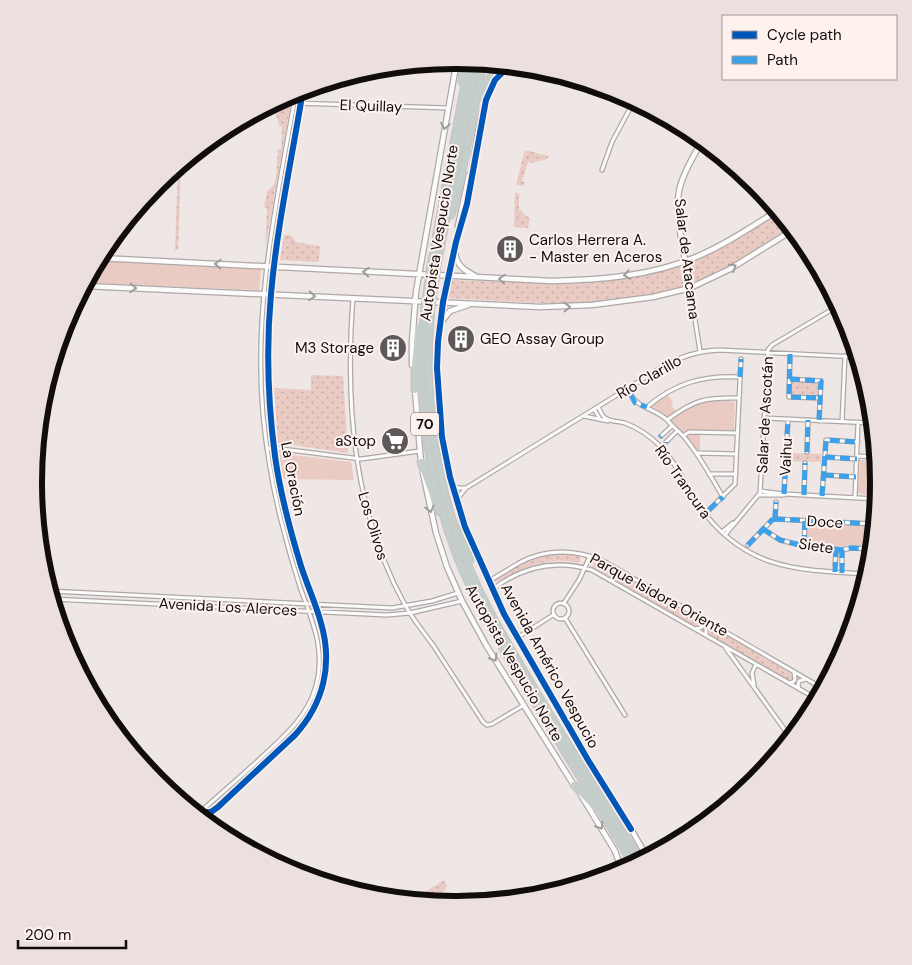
<svg xmlns="http://www.w3.org/2000/svg" width="912" height="965" font-family="'DM Sans',sans-serif">
<style>
.grass{fill:url(#grass-dots)}
.green{fill:#eacbc4}
.lines{fill:none;stroke-linecap:round;stroke-linejoin:round}
.minor-casing{stroke:#aea8a7;stroke-width:5.5}
.tertiary-casing{stroke:#aea8a7;stroke-width:7}
.secondary-casing{stroke:#aea8a7;stroke-width:7}
.motorway-casing{stroke:#c9c6c6;stroke-width:9}
.minor{stroke:#fcfbfb;stroke-width:3}
.tertiary{stroke:#fcfbfb;stroke-width:4.5}
.secondary{stroke:#fcfbfb;stroke-width:4.5}
.motorway{stroke:#c4cecb;stroke-width:6}
.motorway-bridge-casing{stroke:#c9c6c6;stroke-width:9;stroke-linecap:butt}
.motorway-bridge{stroke:#c4cecb;stroke-width:6}
.quiet{stroke:#3da1e9;stroke-width:5;stroke-dasharray:10 5;stroke-linecap:butt}
.cycleway-casing{stroke:#fef2ef;stroke-width:9}
.cycleway{stroke:#0057b8;stroke-width:6}
.oneway{stroke:#9e9c9b}
.labels{text-anchor:middle;stroke-width:4;stroke-linejoin:round;paint-order:stroke}
.shield{fill:#fef2ef;stroke:#585250;stroke-width:1}
.shield-label{font-size:14px;font-weight:bold;fill:#110d0c}
.street-label{font-size:15px;fill:#110d0c;stroke:#fef2ef}
.poi-label{font-size:15px;fill:#110d0c;stroke:#fef2ef;text-anchor:start}
.rim{fill:none;stroke:#110d0c;stroke-width:6}
</style>
<defs>
<pattern id="grass-dots" width="8" height="8" patternUnits="userSpaceOnUse" patternTransform="scale(1.25)"><rect width="8" height="8" fill="#eacbc4"/><path d="M2 2h.1M6 6h.1" fill="none" stroke="#c8ada7" stroke-width="1.8" stroke-linecap="round"/></pattern>
</defs>
<rect width="100%" height="100%" fill="#eee7e6"/>
<path class="grass" d="M290,107L265,249L267,208L264,207L267,191L273,186L276,179L278,149H281L282,127L279,126C278,111 271,112 258,112L264,109Z
M525,150L549,156L547,159L531,163L528,162L522,182H525L523,186L516,185Z
M181,165L178,250H175L178,167Z
M515,192L521,195L519,196V211L521,210L522,213L530,218L528,228L514,227Z
M778,212L791,228L728,268L695,282L691,262L709,254Z
M284,235H291L296,242L320,246L319,262L280,260Z
M680,267L684,286L652,294L576,305L447,298L450,280L575,284L651,274Z
M311,375L343,376L348,453L278,443L274,388L311,390Z
M792,380L818,383L819,397L792,396L790,394Z
M787,453L821,454V462L787,461Z
M562,553L578,554L581,562L578,563C548,555 518,570 493,584L491,581C514,567 535,555 562,553Z
M594,561H598L701,620L703,623L701,626L695,627L604,573L592,568Z
M712,627L792,674L793,679L788,681L709,635L710,629Z
M444,880L447,885L445,890L426,902L413,899Z"/>
<path class="green" d="M98,260L261,268L259,290L86,283Z
M667,394L673,402L671,404L674,409L679,412C696,403 718,394 735,403L734,432L700,431V451H694C682,432 670,420 652,407V404Z
M278,453L351,462L354,480L282,479Z
M860,460H871L869,494H860L858,492Z
M811,523L874,526L872,546L849,545L840,547L831,544L808,543L807,542V529Z"/>
<g class="lines">
<g class="minor-casing">
<path id="minor" d="M294,103L448,108
M602,170L612,142L634,101
M690,288L700,351
M353,298C345,403 353,511 405,605C413,619 423,632 433,645C450,671 466,696 483,722L487,725L492,724L524,705
M790,354L789,397L820,398
M790,379L821,381L819,421
M866,387L865,400H870
M631,395C639,409 657,409 668,421C673,427 680,432 685,438C700,456 711,477 723,497
M598,407C600,410 601,414 604,417C609,422 619,421 625,423C638,428 650,436 660,446C677,463 686,487 699,506C745,570 796,570 867,574
M647,407C675,383 703,375 740,377
M594,409L600,419
M584,416L608,421
M764,418L872,423
M667,420C694,400 705,397 739,398
M842,422L845,356
M661,436L672,426
M683,436L689,432L737,433
M666,442L677,431
M267,449L274,448L361,459L420,451
M807,452L808,420
M697,453L736,454
M857,456L876,457
M825,457L857,459
M709,474H736
M824,475L856,477
M453,486L458,488H466
M760,491L784,494L877,499
M784,494L788,419
M760,495H784
M804,495L805,463
M822,496L826,440L858,442
M855,498L858,423
M457,499L466,488L664,366C681,356 698,351 719,350L857,357
M709,510L735,484L741,359
M775,519L874,524
M775,519L776,502
M763,529L780,540L800,545L842,550L851,548L872,549
M722,532L733,523
M725,535L760,493L768,350L772,345L838,306
M748,545L772,520L775,519
M804,545L805,521
M835,565L836,550
M842,565V550
M489,581C499,575 509,569 519,563C546,548 577,549 605,562L822,688
M493,589C523,566 556,559 592,570L817,699
M50,591L392,608L432,601L458,593
M52,599L387,615L410,613L462,601
M553 611a8 8 0 1 1 16 0a8 8 0 1 1-16 0Z
M564,603L579,580L590,556
M565,618L625,715
M695,629L700,628L703,626V619
M706,634V628L712,624
M517,638L553,615
M725,647L790,737
M789,683L793,682L795,680L794,672
M754,685L752,673L756,664
M799,689L798,685L799,681L806,679
M200,812H211L218,807L295,735C324,703 333,664 321,623C316,604 307,585 301,566C290,530 280,493 275,456C268,403 266,348 271,294C277,226 292,158 303,90
M198,814C220,794 243,775 265,754C287,734 308,715 316,686C326,650 312,620 300,587C295,570 289,552 285,535C274,496 267,455 263,415C253,306 277,199 296,92"/>
</g>
<g class="tertiary-casing">
<path id="tertiary" d="M458,226L469,175
M455,253C457,267 466,271 477,277
M100,258L552,281C600,280 651,276 696,257C725,245 751,227 777,211
M85,286L540,307L592,305L653,297L690,288L730,269L793,230
M690,288C686,262 673,210 680,187C684,171 694,155 702,141
M442,321L450,311L468,305
M412,365V342L416,292L457,60
M461,514C446,467 438,419 437,369C436,327 445,283 456,242C459,228 465,215 467,202C474,167 476,127 488,94C493,82 501,73 512,66
M467,533L509,624L588,760L618,809"/>
</g>
<g class="secondary-casing">
<path id="secondary" d="M415,390L421,463
M423,473L436,533L447,567L462,601L486,645L575,787
M581,795L615,851L622,870
M631,829L647,857"/>
</g>
<g class="motorway-casing">
<path id="motorway" d="M462,82L464,61
M480,97L487,81L502,65
M451,215L462,173L483,63
M431,265L469,62
M437,266L476,62
M425,306C415,390 427,477 457,556C475,602 500,644 525,686C561,746 598,805 633,864
M431,307C423,397 436,487 470,570C486,609 508,644 529,680C565,741 603,800 640,861
M415,390V365L419,329
M421,462L439,512
M461,513L470,560
M574,785L595,807
M604,795L631,829"/>
</g>
<use href="#minor" class="minor"/>
<use href="#tertiary" class="tertiary"/>
<use href="#secondary" class="secondary"/>
<use href="#motorway" class="motorway"/>
<g class="motorway-bridge-casing">
<path id="motorway-bridge" d="M425,306L431,265
M431,307L437,266"/>
</g>
<use href="#motorway-bridge" class="motorway-bridge"/>
<path class="quiet" d="M790,354L789,397L820,398
M740,377L741,359
M790,379L821,381L819,421
M866,387L865,400H870
M631,395L635,403L647,407
M660,437L661,436
M666,443V442
M807,452L808,420
M825,457L857,459
M824,475L856,477
M784,494L788,419
M804,495L805,463
M822,496L826,440L858,442
M709,510L723,497
M775,519L874,524
M775,519L776,502
M763,529L780,540L800,545L842,550L851,548L872,549
M748,545L772,520L775,519
M804,545L805,521
M835,572L836,550
M842,573V550"/>
<g class="cycleway-casing">
<path id="cycleway" d="M512,66L504,71L495,80L486,100L467,204L456,242L443,302L438,342L437,368L442,437L450,477L465,527L504,614L588,760L631,829
M200,812H211L218,807L295,735C324,703 333,664 321,623C316,604 307,585 301,566C290,530 280,493 275,456C268,403 266,348 271,294C277,226 292,158 303,90"/>
</g>
<use href="#cycleway" class="cycleway"/>
</g>
<defs><path id="oneway-chevron" d="M-2-3.5L2.5 0L-2 3.5" fill="none" stroke-width="1.6" stroke-linecap="round" stroke-linejoin="round" transform="scale(1.25)"/></defs>
<g class="oneway">
<use href="#oneway-chevron" transform="translate(445 126) rotate(100)"/>
<use href="#oneway-chevron" transform="translate(218 264) rotate(-177)"/>
<use href="#oneway-chevron" transform="translate(733 267) rotate(-31)"/>
<use href="#oneway-chevron" transform="translate(366 272) rotate(-177)"/>
<use href="#oneway-chevron" transform="translate(627 275) rotate(171)"/>
<use href="#oneway-chevron" transform="translate(502 279) rotate(-177)"/>
<use href="#oneway-chevron" transform="translate(133 288) rotate(3)"/>
<use href="#oneway-chevron" transform="translate(312 296) rotate(3)"/>
<use href="#oneway-chevron" transform="translate(567 307) rotate(-1)"/>
<use href="#oneway-chevron" transform="translate(430 509) rotate(77)"/>
<use href="#oneway-chevron" transform="translate(494 658) rotate(58)"/>
<use href="#oneway-chevron" transform="translate(600 826) rotate(58)"/>
</g>
<defs>
<g id="building-disc" transform="scale(1.4375)"><circle r="9.5" fill="#5e5958" stroke="#fef2ef"/><path d="M-4-6H4V6H1V3H-1V6H-4ZM-2.5-4.3h1.7v1.8h-1.7ZM.8-4.3h1.7v1.8H.8ZM-2.5-1h1.7V.8h-1.7ZM.8-1h1.7V.8H.8Z" fill="#fff"/></g>
<g id="supermarket-disc" transform="scale(1.4375)"><circle r="9.5" fill="#5e5958" stroke="#fef2ef"/><path d="M-6-5.5h2.5l.6 2H6L4.5 2H-2.5L-4.4-4H-6ZM-1.5 3.2a1.3 1.3 0 1 0 .1 0ZM3 3.2a1.3 1.3 0 1 0 .1 0Z" fill="#fff"/></g>
</defs>
<g fill-rule="evenodd">
<use href="#building-disc" x="510" y="249"/>
<use href="#building-disc" x="461" y="339"/>
<use href="#building-disc" x="393" y="348"/>
<use href="#supermarket-disc" x="395" y="441"/>
</g>
<g class="labels">
<rect class="shield" x="411" y="412.5" width="28" height="23" rx="4"/>
<g class="shield-label">
<text x="425" y="429">70</text>
</g>
<g class="street-label">
<text transform="translate(371 106) rotate(2)" y="5">El Quillay</text>
<text transform="translate(439 233) rotate(-81)" y="5">Autopista Vespucio Norte</text>
<text transform="translate(687 259) rotate(83)" y="5">Salar de Atacama</text>
<text transform="translate(649 377) rotate(-30)" y="5">Río Clarillo</text>
<text transform="translate(765 415) rotate(-87)" y="5">Salar de Ascotán</text>
<text transform="translate(786 457) rotate(-87)" y="5">Vaihu</text>
<text transform="translate(293 479) rotate(79)" y="5">La Oración</text>
<text transform="translate(683 482) rotate(55)" y="5">Río Trancura</text>
<text transform="translate(825 522) rotate(3)" y="5">Doce</text>
<text transform="translate(373 526) rotate(73)" y="5">Los Olivos</text>
<text transform="translate(816 546) rotate(9)" y="5">Siete</text>
<text transform="translate(659 595) rotate(29)" y="5">Parque Isidora Oriente</text>
<text transform="translate(228 607) rotate(3)" y="5">Avenida Los Alerces</text>
<text transform="translate(514 663) rotate(60)" y="5">Autopista Vespucio Norte</text>
<text transform="translate(550 666) rotate(61)" y="5">Avenida Américo Vespucio</text>
</g>
<g class="poi-label">
<text x="529" y="245">Carlos Herrera A.<tspan x="529" dy="17">- Master en Aceros</tspan></text>
<text x="480" y="344">GEO Assay Group</text>
<text x="374" y="353" text-anchor="end">M3 Storage</text>
<text x="376" y="446" text-anchor="end">aStop</text>
</g>
</g>
<path d="M0 0H912V965H0ZM455 69H457A413 413 0 0 1 870 482V483A413 413 0 0 1 457 896H455A413 413 0 0 1 42 483V482A413 413 0 0 1 455 69Z" fill="#ebe0dd" fill-rule="evenodd"/>
<path class="rim" d="M455 69H457A413 413 0 0 1 870 482V483A413 413 0 0 1 457 896H455A413 413 0 0 1 42 483V482A413 413 0 0 1 455 69Z"/>
<rect x="722" y="15" width="175" height="65" fill="#fef2ef" stroke="#9f9694"/>
<rect x="732" y="31" width="25" height="8" fill="#0057b8" stroke="#9f9694"/>
<text x="767" y="40" font-size="15" fill="#110d0c">Cycle path</text>
<rect x="732" y="56" width="25" height="8" fill="#3da1e9" stroke="#9f9694"/>
<text x="767" y="65" font-size="15" fill="#110d0c">Path</text>
<path d="M18 940v8h108v-8" fill="none" stroke="#110d0c" stroke-width="2.5"/>
<text x="25" y="940" font-size="15" fill="#110d0c" stroke="#fef2ef" stroke-width="4" paint-order="stroke">200 m</text>
</svg>
